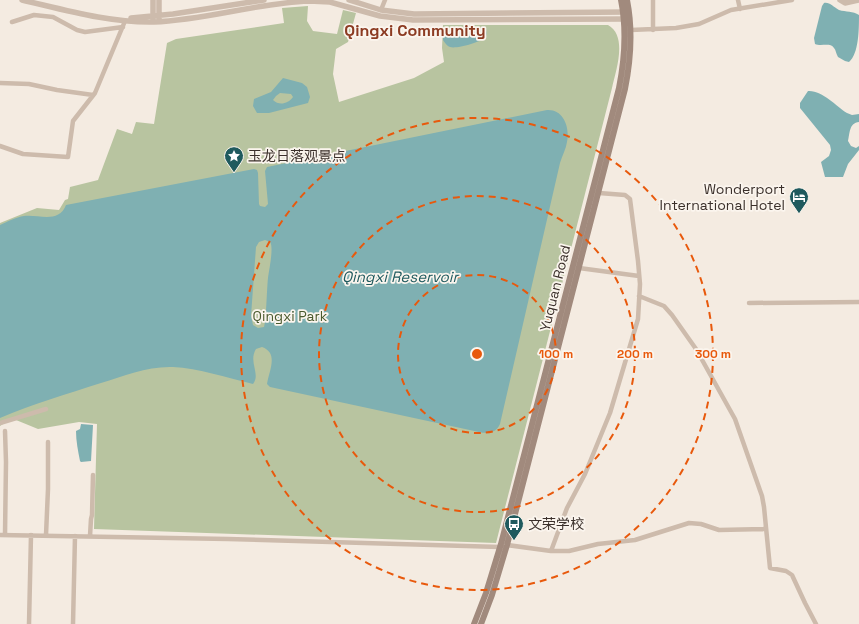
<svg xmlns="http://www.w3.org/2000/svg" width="859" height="624" font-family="'Space Grotesk','Noto Sans SC',sans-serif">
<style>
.green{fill:#b8c4a0}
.water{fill:#7fb0b2;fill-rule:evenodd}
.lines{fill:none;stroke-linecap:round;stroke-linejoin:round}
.minor{stroke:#cdbbac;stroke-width:4.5}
.tertiary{stroke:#cdbbac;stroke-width:5.5}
.secondary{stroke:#a18a7d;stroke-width:6}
.ring{fill:none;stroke:#e8590c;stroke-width:2;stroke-dasharray:7 5}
.labels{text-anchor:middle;stroke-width:3.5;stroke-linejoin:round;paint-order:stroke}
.poi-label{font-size:14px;fill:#3b302b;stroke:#fbf5ee;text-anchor:start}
.street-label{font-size:14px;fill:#3b302b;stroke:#fbf5ee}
.park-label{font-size:14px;fill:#4a5a2e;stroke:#fbf5ee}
.water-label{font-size:15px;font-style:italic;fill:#1f5a5e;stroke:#fbf5ee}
.quarter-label{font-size:16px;font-weight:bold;fill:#8c3b22;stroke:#fbf5ee}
.centre{fill:#e8590c;stroke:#fbf5ee;stroke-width:2}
.ring-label{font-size:12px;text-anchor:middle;font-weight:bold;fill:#e8590c;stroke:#fbf5ee;stroke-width:3.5;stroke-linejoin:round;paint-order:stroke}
</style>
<rect width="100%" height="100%" fill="#f4ebe1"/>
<path class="green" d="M308,6L307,21L313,31L337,34L343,10L356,13L348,42L336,49L333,74L339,102L414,78L444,62L442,48L443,25H608C628,36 616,70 612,88L496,543L94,529L97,424L79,422L38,429L16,420L6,422L0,426V223L37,208L59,210L65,200L68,199L70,187L98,180L117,129L132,134L136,122L154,124L167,43L176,39L284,23L282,8Z"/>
<path class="water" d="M824,3C830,2 833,7 839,10C846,12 853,11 859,15C859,28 859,54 849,62L845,61L838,57C836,54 836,50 834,48C830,42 821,47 815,44L814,38L822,6Z
M444,29L486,30C487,33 487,36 484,38C479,43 456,49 450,47C447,46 445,43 443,40Z
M283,78L302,83L307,87L310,97L308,103L269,113H257L253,106L254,99L271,92ZM280,93L291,94L293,97C288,104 279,106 273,100L276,96Z
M808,91C822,90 836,106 847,113L852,115L859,114V122C849,123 850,133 848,141L851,146L856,148L859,146V150L848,164L843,177H825L821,162L829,156L831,150L830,145L800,108V103Z
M547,110C564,109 570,128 567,142C566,149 562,156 560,163L500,424C496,433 488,434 479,432L270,387L267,384C269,371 279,353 262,347L256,349C248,362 261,374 253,384C228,378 198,368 173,367C148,366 124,376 101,383C67,394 32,404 0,418V225C7,222 16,217 24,216C38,214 59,224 66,205L254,169L257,170L258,173L259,204L260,206L265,207L268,204L265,171L267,167ZM265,240L270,242C274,247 269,270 268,278C267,286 266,324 264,327L258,328L253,325L251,316L256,247L259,242Z
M81,424L93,425L91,461L81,462L80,461C78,451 76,441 76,431L80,429Z"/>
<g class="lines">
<path class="minor" d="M653,0V30
M738,0L740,9
M381,10L385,0
M12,22L34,15L53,17L77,30L85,32L123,27
M631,30L676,28L699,24L731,10L792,0
M0,83L29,84L57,90L93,95
M0,146L23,154L68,157L73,121L95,93L125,21
M579,268L639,276
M639,296L664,306L672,315L696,349L735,419L762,496L764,507L770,568L786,571L792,575L805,603L816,624
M749,303L859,302
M0,423L46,409
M5,431L6,462L5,535
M0,535L228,539L500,547
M46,535L48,489V442
M90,536L91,519L92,515L93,475
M507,545L551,551H569L598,544L635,540L689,523L701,524L719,530L765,529
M551,551L567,508L585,474L610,413L638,319L640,284L638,261L630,199L625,195L599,193
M29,624L31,535
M73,624L75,536"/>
<path class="tertiary" d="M22,0C65,10 110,23 154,22C206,20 257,3 309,1L330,2L380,16L413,20L627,19
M153,0V20
M159,0V19
M349,0L381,10L414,14L627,12
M840,0L845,3L859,0
M131,18L173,14L264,0"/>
<path class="secondary" d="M474,624L486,593L501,544L619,88C625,58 627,30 621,0
M481,624L492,595L507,545L625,89C631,59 633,30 627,0"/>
</g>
<g class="ring">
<circle cx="477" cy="354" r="79"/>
<circle cx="477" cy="354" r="158"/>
<circle cx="477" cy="354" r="236"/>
</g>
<defs>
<g id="sight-pin" transform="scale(1)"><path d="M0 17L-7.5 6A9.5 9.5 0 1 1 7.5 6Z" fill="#1f5a5e" stroke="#fbf5ee"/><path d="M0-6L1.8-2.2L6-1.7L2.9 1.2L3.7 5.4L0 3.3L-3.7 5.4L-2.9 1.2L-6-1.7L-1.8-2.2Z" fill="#fff"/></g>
<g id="hotel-pin" transform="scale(1)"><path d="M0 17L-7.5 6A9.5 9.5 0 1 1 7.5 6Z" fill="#1f5a5e" stroke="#fbf5ee"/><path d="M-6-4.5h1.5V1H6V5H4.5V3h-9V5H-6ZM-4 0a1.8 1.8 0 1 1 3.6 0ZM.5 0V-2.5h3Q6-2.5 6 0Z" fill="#fff"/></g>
<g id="bus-pin" transform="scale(1)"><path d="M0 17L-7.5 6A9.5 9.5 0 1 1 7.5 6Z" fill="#1f5a5e" stroke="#fbf5ee"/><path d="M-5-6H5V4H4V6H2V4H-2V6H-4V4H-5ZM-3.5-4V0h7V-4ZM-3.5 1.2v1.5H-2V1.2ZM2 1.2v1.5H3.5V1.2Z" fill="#fff"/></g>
</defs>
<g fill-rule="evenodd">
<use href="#sight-pin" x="234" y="156"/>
<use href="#hotel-pin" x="799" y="197"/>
<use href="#bus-pin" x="514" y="524"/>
</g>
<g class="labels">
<g class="poi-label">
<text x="248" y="161">玉龙日落观景点</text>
<text x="785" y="194" text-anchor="end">Wonderport<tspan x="785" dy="16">International Hotel</tspan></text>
<text x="528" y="529">文荣学校</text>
</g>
<g class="street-label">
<text transform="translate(555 288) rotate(-76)" y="5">Yuquan Road</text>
</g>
<g class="park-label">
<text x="290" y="321">Qingxi Park</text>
</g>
<g class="water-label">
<text x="400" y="282">Qingxi Reservoir</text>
</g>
<g class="quarter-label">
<text x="415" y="36">Qingxi Community</text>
</g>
</g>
<circle cx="477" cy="354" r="6" class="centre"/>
<g class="ring-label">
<text x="556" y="358">100 m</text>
<text x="635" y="358">200 m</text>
<text x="713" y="358">300 m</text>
</g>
</svg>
